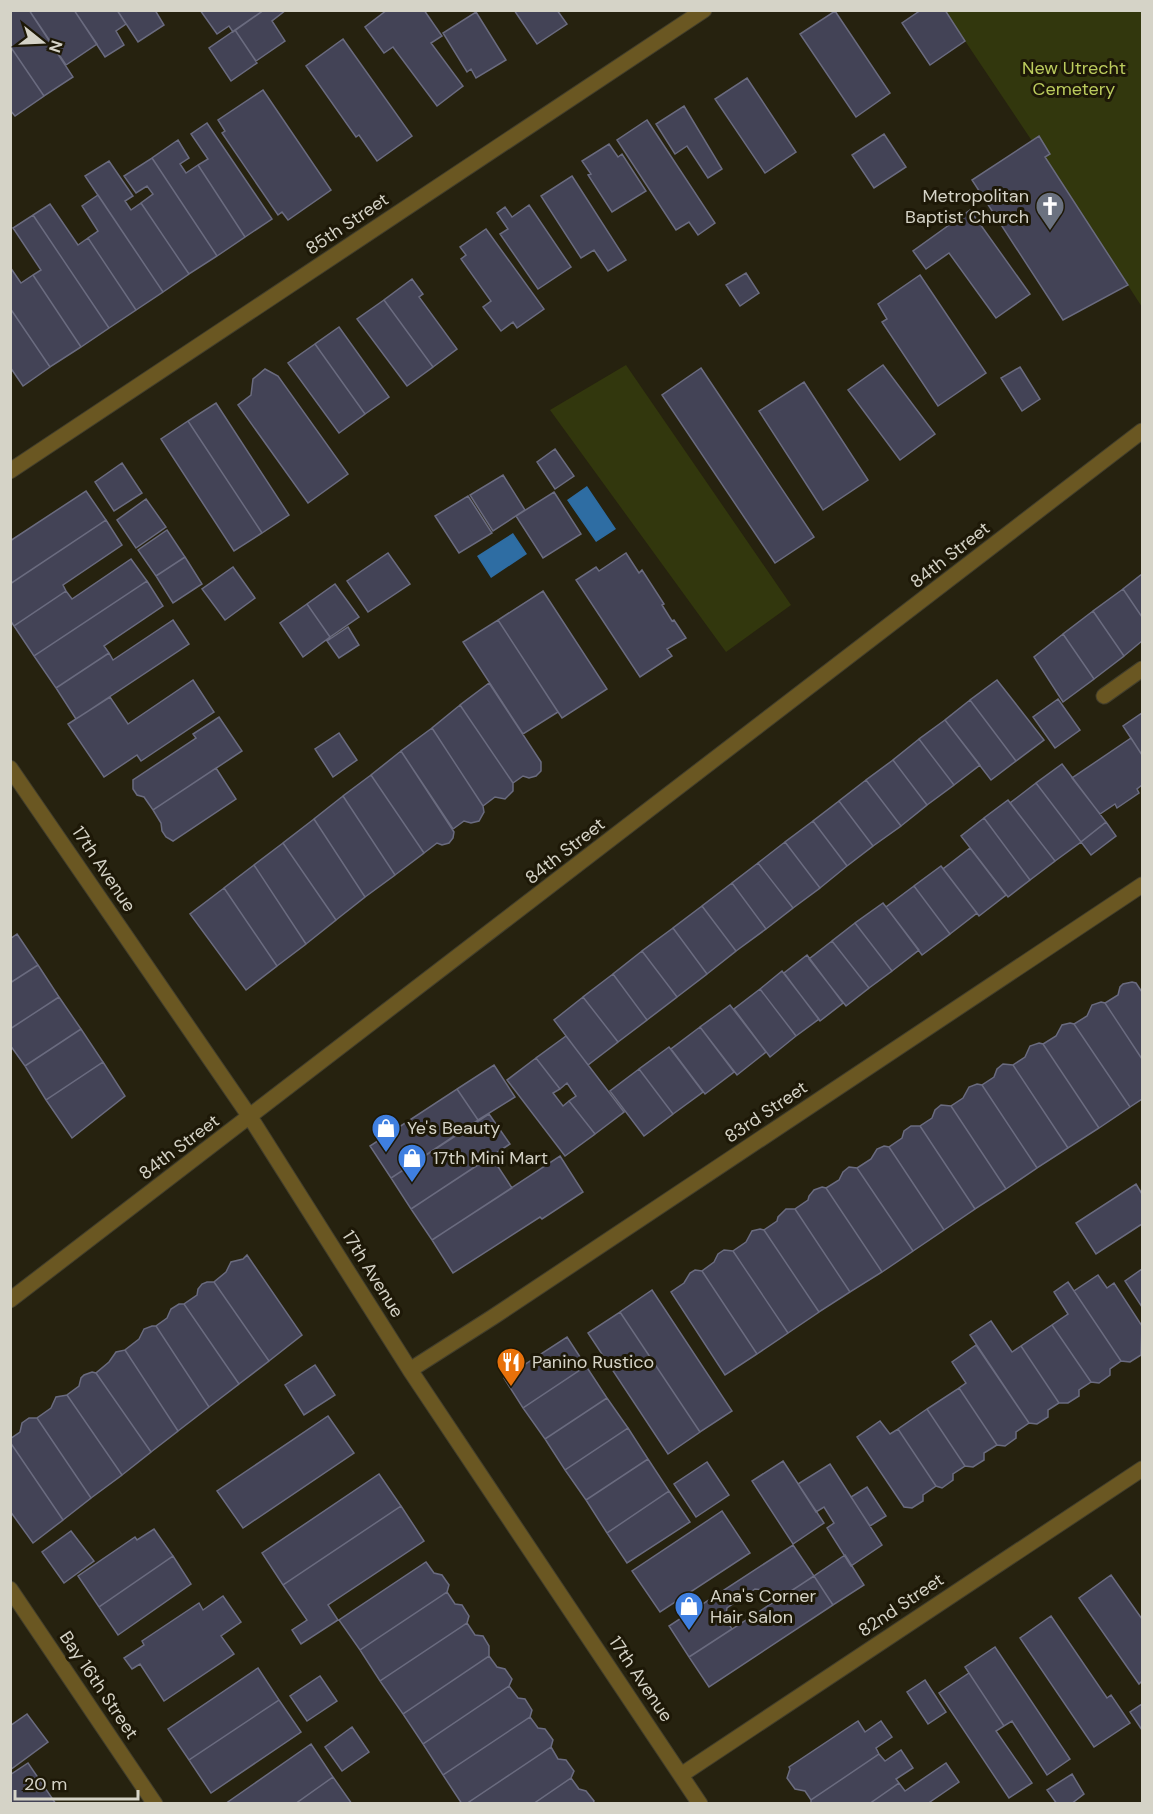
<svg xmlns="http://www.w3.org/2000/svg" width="1153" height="1814" font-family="'DM Sans',sans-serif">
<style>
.green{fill:#32370d}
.water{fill:#2e6da3}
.building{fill:#434356;stroke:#6a6b7f;stroke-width:1.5}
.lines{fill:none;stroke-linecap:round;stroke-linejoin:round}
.minor-casing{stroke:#423e2c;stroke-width:17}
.minor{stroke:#6a5722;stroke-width:15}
.labels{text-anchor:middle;stroke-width:6;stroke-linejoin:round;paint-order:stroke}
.park-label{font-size:18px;fill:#bbcb5d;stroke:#1d1807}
.poi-label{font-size:18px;fill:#d5d3c7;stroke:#1d1807;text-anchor:start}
.street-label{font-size:18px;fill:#d5d3c7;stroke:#1d1807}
</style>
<rect width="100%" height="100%" fill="#26220f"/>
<path class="green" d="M945,11H1142V307L1045,157L1050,153L1039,136L1032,141Z
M626,365L791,605L726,652L550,410Z"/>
<path class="water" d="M587,486L616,529L596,542L567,500Z
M513,533L527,554L491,578L477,556Z"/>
<path class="building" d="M10,10H29L73,77L44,96L10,46Z
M29,10H74L97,44L66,65Z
M74,10H117L126,24L116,31L124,45L105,57Z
M117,10H155L164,25L138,42Z
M200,10H264L233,32L229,26L217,34Z
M264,10H286L272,21L285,41L256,61L235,30Z
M387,10H424L442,36L431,43L463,86L437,106L393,47L384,53L365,27Z
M514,10H557L567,24L537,44Z
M921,10H945L965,41L930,65L902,23Z
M835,11L890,93L856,117L800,34Z
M476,12L506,60L476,78L471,69L467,72L443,33Z
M235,30L257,63L231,81L209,48Z
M343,39L412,136L377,161L359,135L356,137L306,66Z
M10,46L44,96L15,116L10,110Z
M747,78L796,152L765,173L715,99Z
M263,90L331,190L288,220L282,212L278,215L222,133L225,131L218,120Z
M684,106L722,169L708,178L687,146L675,154L656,124Z
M647,120L715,223L698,235L689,222L676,230L617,140Z
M207,123L272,219L245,237L198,165L208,159L191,134Z
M884,134L906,167L874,188L852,155Z
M1039,136L1050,154L1045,157L1128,285L1063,320L972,180Z
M178,140L189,158L180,164L186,173L198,165L245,237L217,256L152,158Z
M609,144L618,157L622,154L646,191L612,212L588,175L591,174L582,161Z
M152,158L217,256L189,274L141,203L153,194L147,186L136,193L124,176Z
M109,161L133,196L125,201L131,210L141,203L189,274L163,292L85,176Z
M572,176L626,260L608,271L594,250L581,258L541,196Z
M98,195L163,292L136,310L88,238L98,231L82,206Z
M50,204L78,245L88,238L136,310L109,328L33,215Z
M529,205L571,267L538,289L500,234L508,229L497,213L505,207L512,217Z
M970,210L1030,294L996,318L949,253L926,269L913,251Z
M33,215L109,328L81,347L33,275L41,270L13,228Z
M486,229L544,309L517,328L513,322L501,331L483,307L491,301L461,259L466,255L460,247Z
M10,267L21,283L33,275L81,347L50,367L10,308Z
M746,273L759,293L740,306L726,285Z
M920,275L986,373L938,406L882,322L887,319L878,304Z
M412,279L423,294L419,297L457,349L433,367L384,300Z
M384,300L433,367L407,386L357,319Z
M10,308L50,367L23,386L10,367Z
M339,327L389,397L365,414L315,344Z
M315,344L365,414L339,433L288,363Z
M883,365L935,434L900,460L848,390Z
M1020,367L1040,399L1022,411L1001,378Z
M701,368L814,537L775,563L662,395Z
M265,369L278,376L348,474L308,503L238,405L251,395L253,379Z
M804,382L868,480L823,510L759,411Z
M216,403L289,515L262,533L188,421Z
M188,421L262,533L234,551L161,439Z
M555,449L574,476L555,489L537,462Z
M122,463L142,493L114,511L95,482Z
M503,475L525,510L493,531L470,495Z
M86,491L106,520L10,584V541Z
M554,492L581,534L543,558L516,516Z
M468,496L492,533L459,553L435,516Z
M146,499L166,527L136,548L117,520Z
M106,520L122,545L63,585L66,591L14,626L10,620V584Z
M167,530L185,557L156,576L138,550Z
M388,553L410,584L368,612L347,581Z
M626,553L639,573L642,570L664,604L662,605L672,621L674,620L686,638L667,649L672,656L640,677L576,580L596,567L599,571Z
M185,557L202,584L173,603L156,576Z
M131,559L147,581L34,656L14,626L66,591L72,599Z
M233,567L255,598L225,620L202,589Z
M1142,574V617L1123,589Z
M147,581L163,606L104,646L109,653L56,688L34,656Z
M335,584L359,617L330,637L307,604Z
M1123,589L1142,617V641L1124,656L1093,611Z
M543,591L607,689L562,718L498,620Z
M307,604L330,637L303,657L280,623Z
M1093,611L1124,656L1094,679L1063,634Z
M173,620L189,644L76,719L56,688L109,653L113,660Z
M498,620L558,712L523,734L463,642Z
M348,627L359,645L339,658L327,641Z
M1063,634L1094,679L1063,702L1034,657Z
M193,680L214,712L141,761L137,755L104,777L68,724L110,697L128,724Z
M997,680L1044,740L1016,761L970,700Z
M489,683L541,762V771L536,776L529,778L523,776L513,783L460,705Z
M1058,699L1080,730L1055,748L1033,717Z
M970,700L1016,761L991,780L945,720Z
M460,705L513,783V791L505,799L495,797L483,806L432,728Z
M1142,713V755L1123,726Z
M219,717L242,751L153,810L144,797L137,795L133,789V780L196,738L193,734Z
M945,720L980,765L954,785L919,739Z
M432,728L483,806L484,812L479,821L471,823L464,821L453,829L401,751Z
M339,733L357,760L333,777L315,749Z
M1131,738L1142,755V785L1137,789L1139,793L1117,808L1115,804L1100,814L1072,778Z
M919,739L954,785L927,805L893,760Z
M401,751L454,832L453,838L449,843L442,845L437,843L424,853L371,775Z
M893,760L927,805L901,826L866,780Z
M1062,764L1106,822L1081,842L1036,783Z
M216,768L236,799L173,841L166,837L162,831L161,823L153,810Z
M371,775L424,853L395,875L343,796Z
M866,780L901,826L873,846L839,801Z
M1036,783L1081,842L1055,861L1010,803Z
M343,796L395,875L365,897L314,819Z
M1008,800L1055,861L1030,880L984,818Z
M839,801L873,846L847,866L813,821Z
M984,818L1030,880L1008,897L961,836Z
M314,819L365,897L336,920L283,843Z
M813,821L847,866L820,888L785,842Z
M1106,822L1116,836L1091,855L1081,842Z
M785,842L820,888L793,908L758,863Z
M283,843L336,920L306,944L254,865Z
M970,848L1006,895L979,916L943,869Z
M758,863L793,908L766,929L732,883Z
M254,865L306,944L277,966L224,888Z
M941,866L977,913L950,934L914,886Z
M732,883L766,929L736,951L702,906Z
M914,886L950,934L922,955L886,907Z
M224,888L277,966L246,990L190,914Z
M883,903L919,950L892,971L855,923Z
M702,906L736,951L707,974L673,928Z
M855,923L892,971L869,988L832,941Z
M673,928L707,974L677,997L642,951Z
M17,934L38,965L10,983V939Z
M832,941L869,988L846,1006L809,959Z
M642,951L677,997L647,1020L613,974Z
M807,955L843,1003L820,1021L784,973Z
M38,965L59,997L10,1029V983Z
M782,971L819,1019L796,1036L760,989Z
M613,974L647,1020L618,1042L583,997Z
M1132,982L1136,983L1142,992V1059L1105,1003L1118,995L1120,987L1123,984Z
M760,989L796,1036L770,1057L734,1009Z
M59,997L81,1029L25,1066L10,1045V1029Z
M583,997L618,1042L588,1065L554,1020Z
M1101,1002L1105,1003L1142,1059V1099L1130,1107L1074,1024L1087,1016L1092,1005Z
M730,1005L766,1052L737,1075L700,1027Z
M1070,1023L1074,1024L1130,1107L1099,1128L1043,1044L1056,1036L1062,1025Z
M700,1027L734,1072L705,1094L671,1049Z
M81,1029L103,1062L46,1100L25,1066Z
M566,1036L624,1112L595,1134L569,1101L576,1096L567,1083L560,1089L536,1058Z
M1039,1043L1043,1044L1099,1128L1068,1148L1013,1065L1025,1057L1030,1046Z
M669,1047L703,1092L673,1114L639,1069Z
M536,1058L560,1089L553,1093L563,1106L569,1101L595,1134L565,1156L507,1080Z
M103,1062L125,1096L72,1138L46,1100Z
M1003,1064L1013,1065L1068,1148L1037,1168L982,1085L994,1077L997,1069Z
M494,1065L515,1097L478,1120L457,1089Z
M639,1069L673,1114L644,1136L610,1091Z
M977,1084L982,1085L1037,1168L1006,1189L951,1106L963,1098L969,1087Z
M457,1089L478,1120L391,1178L370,1146Z
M941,1105L951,1106L1006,1189L975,1209L920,1126L932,1118L935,1110Z
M489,1114L510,1144L411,1209L391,1178Z
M911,1126H920L975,1209L944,1230L889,1147L902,1138L904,1131Z
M884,1146L889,1147L944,1230L913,1251L857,1168L871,1159L877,1149Z
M491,1156L512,1188L432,1240L411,1209Z
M560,1156L583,1192L542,1219L540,1217L453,1273L432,1240Z
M849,1167L857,1168L913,1251L882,1272L826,1188L839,1180L843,1172Z
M1136,1184L1142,1194V1224L1096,1254L1076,1223Z
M822,1187L826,1188L882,1272L850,1292L795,1209L808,1200L809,1196L814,1190Z
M786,1209H795L850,1292L819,1312L764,1230L777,1221L778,1217Z
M760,1229L764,1230L819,1312L788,1333L733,1251L746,1242L752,1231Z
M724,1250L733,1251L788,1333L757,1354L702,1271L714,1262L718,1254Z
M247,1255L302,1335L269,1361L214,1282L226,1272L231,1262L243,1259Z
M1142,1269V1307L1125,1281Z
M695,1270L702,1271L757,1354L725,1375L671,1292L684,1283L690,1273Z
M1098,1275L1107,1288L1114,1283L1142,1326L1141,1355L1130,1362L1121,1361L1074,1291Z
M207,1282H214L269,1361L239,1384L184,1304L197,1295L198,1289L202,1284Z
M1068,1282L1121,1361L1110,1369V1375L1099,1383L1091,1382L1052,1325L1068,1314L1054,1292Z
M652,1290L732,1411L700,1432L620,1312Z
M179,1304H184L239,1384L209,1407L156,1326L167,1318L171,1309Z
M620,1312L700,1432L668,1454L588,1333Z
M991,1321L1012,1352L1021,1346L1059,1403L1048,1410V1417L1037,1424L1029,1423L970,1335Z
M1052,1325L1091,1382L1079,1390V1396L1068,1403H1059L1021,1346Z
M152,1326H156L209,1407L178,1431L125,1350L139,1339L144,1329Z
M567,1337L586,1366L523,1408L504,1378Z
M976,1345L1029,1423L1016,1432V1438L1005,1446L997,1445L959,1388L966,1383L952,1362Z
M125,1350L178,1431L151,1452L96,1373L109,1362L116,1352Z
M315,1365L335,1395L304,1415L285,1385Z
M586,1366L607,1398L545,1439L523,1408Z
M92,1372L96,1373L151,1452L122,1475L67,1395L79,1386L81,1378L84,1375Z
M959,1388L997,1445L984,1453V1460L973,1467L965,1466L927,1409Z
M67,1395L122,1475L91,1498L37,1418L51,1408L56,1397Z
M607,1398L628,1428L565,1470L545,1439Z
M927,1409L965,1466L953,1474V1480L942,1488L936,1486L898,1429Z
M328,1416L354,1453L243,1528L217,1491Z
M29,1418H37L91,1498L63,1520L10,1442V1439L20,1432L22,1423Z
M880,1421L890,1434L898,1429L936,1486L923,1495V1501L912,1508L904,1507L857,1437Z
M628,1428L648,1459L586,1500L565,1470Z
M10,1442L63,1520L33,1543L10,1511Z
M648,1459L669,1491L607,1533L586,1500Z
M783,1461L824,1523L793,1544L752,1481Z
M707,1462L729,1495L696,1517L674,1484Z
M830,1464L882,1545L851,1566L827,1528L834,1523L824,1507L816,1512L798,1484Z
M379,1474L401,1506L283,1585L262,1553Z
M867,1487L886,1516L870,1526L851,1497Z
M669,1491L690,1522L627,1563L607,1533Z
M401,1506L424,1541L328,1605L338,1620L301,1644L292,1630L307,1620L283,1585Z
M722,1511L750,1553L660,1612L632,1571Z
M154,1529L173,1556L99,1607L78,1576L135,1537L137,1540Z
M71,1531L94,1561L64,1583L42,1552Z
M793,1545L814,1576L773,1603L765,1590L755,1589L727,1608L725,1618L732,1629L689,1657L669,1626Z
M845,1555L864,1585L833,1605L814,1576Z
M173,1556L191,1584L118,1635L99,1607Z
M426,1562L434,1573L442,1575L449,1585L447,1592L360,1650L339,1620Z
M1111,1575L1142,1619V1681L1139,1684L1079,1598Z
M814,1576L833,1605L709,1687L689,1657Z
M447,1592L455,1604L462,1605L469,1616L467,1623L380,1681L360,1650Z
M223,1596L241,1622L221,1636L234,1654L164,1701L140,1664L132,1669L124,1658L144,1645L142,1641L199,1603L203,1610Z
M1051,1616L1107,1698L1111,1695L1130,1723L1094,1747L1020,1638Z
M467,1623L475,1635L483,1636L489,1646V1656L403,1714L380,1681Z
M995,1647L1070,1759L1047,1775L1012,1721L1004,1726L965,1667Z
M489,1656L497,1667L505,1669L512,1679L509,1686L423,1744L403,1714Z
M258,1668L279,1700L189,1760L168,1729Z
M969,1673L1004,1726L996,1731L1032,1783L1009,1798L939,1693Z
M320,1676L337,1701L307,1721L290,1696Z
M925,1680L946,1712L928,1724L907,1692Z
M509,1686L518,1698L525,1699L532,1710L530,1717L443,1775L423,1744Z
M279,1700L301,1732L211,1793L189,1760Z
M1142,1704V1730L1130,1712Z
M27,1714L48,1742L10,1770V1726Z
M530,1717L538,1728L545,1729L553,1740L551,1747L466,1804H462L443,1775Z
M858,1721L865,1732L881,1721L892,1737L876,1748L879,1754L811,1800L805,1791L795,1789L787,1778L790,1769L789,1767Z
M352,1727L369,1752L342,1771L325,1747Z
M311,1744L333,1777L295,1804H225Z
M551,1747L558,1759L566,1760L574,1771L571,1778L533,1804H466Z
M901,1750L913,1768L896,1779L899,1783L869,1804H811V1800L879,1754L885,1761Z
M28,1763L56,1804H10V1775Z
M946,1763L959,1782L927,1804H869L899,1783L905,1791Z
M1072,1774L1084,1794L1071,1804H1057L1047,1790Z
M333,1777L352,1804H295Z
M571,1778L579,1789L586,1791L594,1801L593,1804H533Z"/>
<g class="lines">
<g class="minor-casing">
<path id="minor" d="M10,471L704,10
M1104,696L1142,669
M10,768L250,1117L410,1370L700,1804
M10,1300L1142,431
M410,1370L493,1317L1142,885
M10,1589L155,1804
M681,1775L1142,1469"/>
</g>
<use href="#minor" class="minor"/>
</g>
<defs>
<g id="church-pin" transform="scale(1.5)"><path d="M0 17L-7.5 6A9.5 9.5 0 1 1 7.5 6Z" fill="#6b7280" stroke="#1d1807"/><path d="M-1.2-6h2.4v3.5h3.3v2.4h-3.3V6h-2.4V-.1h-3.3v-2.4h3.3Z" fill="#fff"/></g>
<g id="shop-pin" transform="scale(1.5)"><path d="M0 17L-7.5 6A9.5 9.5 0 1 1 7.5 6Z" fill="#3f7fe0" stroke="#1d1807"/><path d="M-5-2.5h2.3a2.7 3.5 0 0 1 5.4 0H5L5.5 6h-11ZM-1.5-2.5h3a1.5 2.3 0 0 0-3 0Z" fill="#fff"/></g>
<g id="restaurant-pin" transform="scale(1.5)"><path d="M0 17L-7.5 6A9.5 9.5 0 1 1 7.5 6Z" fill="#e8710a" stroke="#1d1807"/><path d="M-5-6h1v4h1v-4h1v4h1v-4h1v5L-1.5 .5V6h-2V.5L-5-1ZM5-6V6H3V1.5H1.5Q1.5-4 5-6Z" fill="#fff"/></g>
</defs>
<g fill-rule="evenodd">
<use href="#church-pin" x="1050" y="206"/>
<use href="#shop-pin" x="386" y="1128"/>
<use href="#shop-pin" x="412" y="1158"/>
<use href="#restaurant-pin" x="511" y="1362"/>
<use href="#shop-pin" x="689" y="1606"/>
</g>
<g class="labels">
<g class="park-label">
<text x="1074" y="74">New Utrecht<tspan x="1074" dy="21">Cemetery</tspan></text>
</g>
<g class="poi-label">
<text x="1029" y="202" text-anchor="end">Metropolitan<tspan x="1029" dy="21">Baptist Church</tspan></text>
<text x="407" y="1134">Ye's Beauty</text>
<text x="433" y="1164">17th Mini Mart</text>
<text x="532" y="1368">Panino Rustico</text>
<text x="710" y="1602">Ana's Corner<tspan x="710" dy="21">Hair Salon</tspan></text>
</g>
<g class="street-label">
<text transform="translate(347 224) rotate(-34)" y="6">85th Street</text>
<text transform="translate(950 555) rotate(-38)" y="6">84th Street</text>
<text transform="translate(565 851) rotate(-38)" y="6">84th Street</text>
<text transform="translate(104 869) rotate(56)" y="6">17th Avenue</text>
<text transform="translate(766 1112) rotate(-34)" y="6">83rd Street</text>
<text transform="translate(179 1147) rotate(-37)" y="6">84th Street</text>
<text transform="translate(373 1274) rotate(58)" y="6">17th Avenue</text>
<text transform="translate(901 1605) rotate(-34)" y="6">82nd Street</text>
<text transform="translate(641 1679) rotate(56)" y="6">17th Avenue</text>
<text transform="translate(99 1685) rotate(56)" y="6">Bay 16th Street</text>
</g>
</g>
<rect width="1153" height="1814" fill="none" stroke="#d5d3c7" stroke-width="24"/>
<g transform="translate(42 42) rotate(108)" stroke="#1d1807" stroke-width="4.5" paint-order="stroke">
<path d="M0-4.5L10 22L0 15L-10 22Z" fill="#d5d3c7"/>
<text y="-9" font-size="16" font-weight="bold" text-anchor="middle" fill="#d5d3c7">N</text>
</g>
<path d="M15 1790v9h123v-9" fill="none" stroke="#d5d3c7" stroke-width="3"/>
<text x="24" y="1790" font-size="18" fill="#d5d3c7" stroke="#1d1807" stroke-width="4.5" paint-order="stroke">20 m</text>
</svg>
